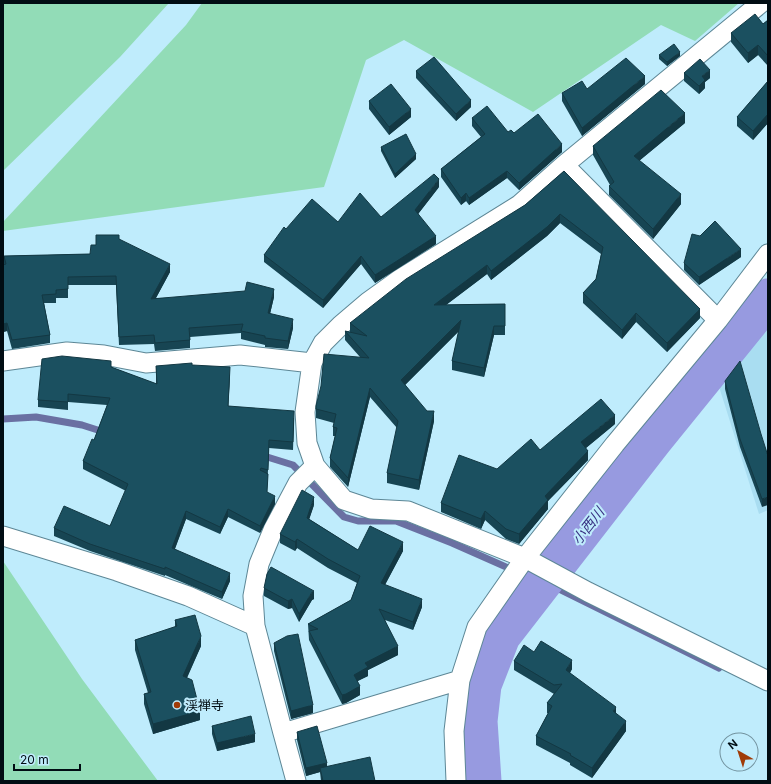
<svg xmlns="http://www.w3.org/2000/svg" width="771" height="784" font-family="Inter,'Noto Sans JP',sans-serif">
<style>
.built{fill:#a9ddf1}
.green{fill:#92dcb7}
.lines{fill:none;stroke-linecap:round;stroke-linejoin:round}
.stream{stroke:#6a70a2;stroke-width:7}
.river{stroke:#979ae0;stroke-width:39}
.street-casing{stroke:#5d8796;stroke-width:21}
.street{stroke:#fff;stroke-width:19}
.wall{fill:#174553}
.shaded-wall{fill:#133843}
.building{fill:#1b5060;stroke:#133843}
.poi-dot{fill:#a03b07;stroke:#bfecfc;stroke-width:1.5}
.labels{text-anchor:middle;stroke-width:4;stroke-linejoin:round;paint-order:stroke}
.poi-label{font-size:13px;fill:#010d13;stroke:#bfecfc;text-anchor:start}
.water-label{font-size:14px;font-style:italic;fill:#383182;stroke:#bfecfc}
</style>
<rect width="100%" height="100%" fill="#bfecfc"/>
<path class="built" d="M768,313V510L759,514L716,377Z"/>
<path class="green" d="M3,3H169L120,57L3,171Z
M202,3H739L695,41L661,25L533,112L404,40L366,60L324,187L3,231V222L186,25Z
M3,561L82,679L158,781H3Z"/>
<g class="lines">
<path class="stream" d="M3,419L36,417L82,425L107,433
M260,456H264L293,465L344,517L358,521H396L452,543L542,583
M543,581L719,668"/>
<path class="river" d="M482,781L478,721L482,685L501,636L653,440L768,298"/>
<g class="street-casing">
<path id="street" d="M761,3L564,165L519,205L400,279L368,302L341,325L323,343L312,363L305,412L307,443L315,466L344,500L371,509L408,511L525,558L588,592L768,681
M564,165L718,320
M3,361L67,352L104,355L146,363L240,355L312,363
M3,536L117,571L188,596L255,626
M283,733L255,626L253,596L259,564L273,530L298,483L315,466
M296,781L283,733L460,680
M456,781L454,731L460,680L477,627L525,558L615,444L718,320L768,254"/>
</g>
<use href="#street" class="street"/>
</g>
<path class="wall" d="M768,20V66L758,55L748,63L731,42V33L763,24Z
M659,55L680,56L667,66L659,59Z
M416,71L471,107L456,121L416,78Z
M684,73L710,78L705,82V88L699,94L684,81Z
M768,81V123L753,140L737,126V117Z
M645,84L582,136L562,101V93L587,89Z
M369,101L411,117L389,135L369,109Z
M472,118L508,132L514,133L562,152L519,190L507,178L469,205L466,201L461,205L441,177V169L481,137L472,126Z
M685,123L639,161L681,204L653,239L609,195V186L610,185L593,155V146Z
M381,147L416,159L395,178L381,151Z
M564,171L700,318L667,352L636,322L622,339L583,303V293L596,279L601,254L560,223L547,236L491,280L487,274L446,305L505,304V335H494L484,377L452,370V361L459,331L405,385L434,421L419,490L387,483V473L397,428L370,397L348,487L330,467V458L335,436H333V427L334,423L316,418V406L360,357L345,340V331L350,332V323L525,205Z
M439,187L418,214L436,244L375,283L361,264L323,308L264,262V255L286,229L338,222L381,217Z
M119,239L170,272L156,298L274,297L270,314L293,328L288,349L265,347V345L241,339V333L190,337V348L155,351L154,344L119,345L116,285H68V298H56V303H44L50,335V343L12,349L7,331L3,332V265H4V256L90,254L96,245Z
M741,257L699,285L684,270V263Z
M192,365L230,375L228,406L294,418L293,450L269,448L267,492L275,504L260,533L228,517L220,534L186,519L175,549L230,581L222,599L165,575V576L90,551L54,536V528L110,526L126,491L83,469V461L94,440L107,405L68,402V410L38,407V400L111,367L156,384V366Z
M725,381L768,456L762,507L740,447L725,389Z
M615,424L586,448L588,460L548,501V509L519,544L506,539L485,520L481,529L441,512V503L497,469L540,450Z
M314,505L309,519L358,550L403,551L385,585L422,607L413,630L385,620L398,655L368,670V676L357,681L360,695L346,703L342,704L309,640L308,624L351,600L357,583L328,568L297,548L295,551L280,543V534Z
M264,588L314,599L312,600L299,622L292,608L288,609L264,596Z
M175,620L201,646L187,678L200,720L153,734L144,704V694L148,693L135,650V640L175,627Z
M274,643L313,713L291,719L274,651Z
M534,652L572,669L570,673L616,714L626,731L592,778L570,765V763L536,745V736L548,713H547V703L554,694L514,670V661Z
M212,726L255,742L217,751L212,734Z
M297,732L327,766L375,781H321L320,772L306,776L297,740Z"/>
<path class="shaded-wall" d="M758,45V55L748,63V53Z
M680,52V56L667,66V62Z
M710,70V78L705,82V88L699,94V86L702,76Z
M645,76V84L582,136V128Z
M471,100V107L456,121V114Z
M411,109V117L389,135V127Z
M685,113V123L634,165V156Z
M768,114V123L753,140V131Z
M562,144V152L519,190V183Z
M416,154V159L395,178V174Z
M507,171V178L469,205V198Z
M439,179V187L415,218V210Z
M466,193V201L461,205V198Z
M681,194V204L653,239V229Z
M560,214V223L547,236L491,280V271Z
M436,236V244L375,283V275Z
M741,249V257L699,285V277Z
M361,256V264L323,308V300Z
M170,264V272L151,307V299Z
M487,265V274L434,314V305Z
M274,289V297L268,322V313Z
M700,309V318L667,352V343Z
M636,313V322L622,339V330Z
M293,319V328L288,349V341Z
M461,320V329L401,389V380Z
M7,323V331L3,332V324Z
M494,326V335L484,377V368Z
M230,367V375L228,413V406Z
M370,388V397L348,487V478Z
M434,411V421L419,490V480Z
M615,415V424L581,452V442Z
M588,451V460L548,501V509L519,544V534L545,496Z
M275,496V504L260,533V526Z
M314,497V505L307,526V518Z
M768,497V505L762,507V499Z
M228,509V517L220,534V527Z
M186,511V519L172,556V548Z
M485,511V520L481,529V519Z
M297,539V548L295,551V542Z
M403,542V551L381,592V583Z
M230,573V581L222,599V592Z
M314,591V599L312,600L299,622V614L312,592Z
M292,599V608L288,609V601Z
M422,599V607L413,630V622Z
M201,636V646L183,686V676Z
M398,646V655L368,670V676L354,683V675L365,663Z
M572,660V669L566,679V670Z
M360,686V695L346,703L342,704V695Z
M313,705V713L291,719V711Z
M616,707V716L613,711Z
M200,711V720L153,734V724Z
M626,721V731L592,778V768Z
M255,734V742L217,751V743Z
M327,763V771L320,768V772L306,776V768Z"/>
<path class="building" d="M755,14L763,24L768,20V56L758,45L748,53L731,33Z
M674,44L680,52L667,62L659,55Z
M434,57L471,100L456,114L416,71Z
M626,58L645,76L582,128L562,93L582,81L587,89Z
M700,59L710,70L702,76L705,80L699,86L684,73Z
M768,81V114L753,131L737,117Z
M391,84L411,109L389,127L369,101Z
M661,90L685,113L634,156L681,194L653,229L609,186L614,182L593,146Z
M487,106L508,132L511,130L514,133L538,114L562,144L519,183L507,171L469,198L466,193L461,198L441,169L485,134L472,118Z
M406,134L416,154L395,174L381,147Z
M564,171L700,309L667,343L636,313L622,330L583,293L596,279L603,247L560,214L547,227L491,271L487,265L434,305L505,304V326H494L484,368L452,361L461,320L401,380L427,411H434L419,480L387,473L398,421L370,388L348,478L330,458L337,428L333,427L336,414L316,409V406L321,386L324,354L369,358L345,331L367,336L350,323L406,279L525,205Z
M434,174L439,179L415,210L436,236L375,275L361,256L323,300L264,255L284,227L286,229L312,199L338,222L360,193L381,217Z
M715,221L741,249L699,277L684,263L692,234L700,236Z
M96,235H119V239L170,264L151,299L245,291L247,282L274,289L268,313L293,319L288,341L265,338V336L241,331L243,324L189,328L190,340L155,343L154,335L119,337L116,276L68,277V289L56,290V294L42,295L50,335L12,340L7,323L3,324V265L6,264L4,256L90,254L91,245H96Z
M62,356L111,361V367L157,384L156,366L192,363V365L230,367L228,406L294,411L293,442L269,440L268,470L261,468L260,470L268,474L267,492L275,496L260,526L228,509L220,527L186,511L172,548L230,573L222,592L165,567V569L90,544L54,528L64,506L110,526L128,484L83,461L92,439L94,440L110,398L68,394V402L38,400L42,359Z
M740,361L761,434L768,456V497L762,499L740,439L725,381Z
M601,399L615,415L581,442L588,451L545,496L548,500L519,534L506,529L485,511L481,519L441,503L459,455L497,469L531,439L540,450Z
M302,490L314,497L307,518L358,550L370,526L403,542L381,583L422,599L413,622L379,609L398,646L365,663L368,667L354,675L360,686L346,694L342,695L309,631L318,629L308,624L351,600L360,576L328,559L297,539L295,542L280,534Z
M271,567L314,591L312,592L299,614L292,599L288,601L264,588L267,574Z
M195,615L201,636L183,676L192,680L200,711L153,724L144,694L151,692L135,640L177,626L175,620Z
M298,634L313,705L291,711L274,643L287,636Z
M541,641L572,660L566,670L616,707L613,711L626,721L592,768L570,755L571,754L536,736L552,706L547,703L562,684L554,685L514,661L524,645L534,652Z
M251,716L255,734L217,743L212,726Z
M317,726L327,763L306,768L297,732Z
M370,757L375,781H323L320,768Z"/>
<circle class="poi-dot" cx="177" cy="705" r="4"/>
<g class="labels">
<g class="poi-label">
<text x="185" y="710">渓禅寺</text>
</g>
<g class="water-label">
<text transform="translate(588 526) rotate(-52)" y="5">小西川</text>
</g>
</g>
<rect width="771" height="784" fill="none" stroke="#010d13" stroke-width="8"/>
<g transform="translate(739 752) rotate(321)"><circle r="19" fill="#bfecfc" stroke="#73939f"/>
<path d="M0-3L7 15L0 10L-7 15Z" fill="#a03b07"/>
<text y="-6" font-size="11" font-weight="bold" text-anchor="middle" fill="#010d13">N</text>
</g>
<path d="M14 764v6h66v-6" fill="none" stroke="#010d13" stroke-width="2"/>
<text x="20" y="764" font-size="12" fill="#010d13" stroke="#bfecfc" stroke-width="3" paint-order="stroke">20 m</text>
</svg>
